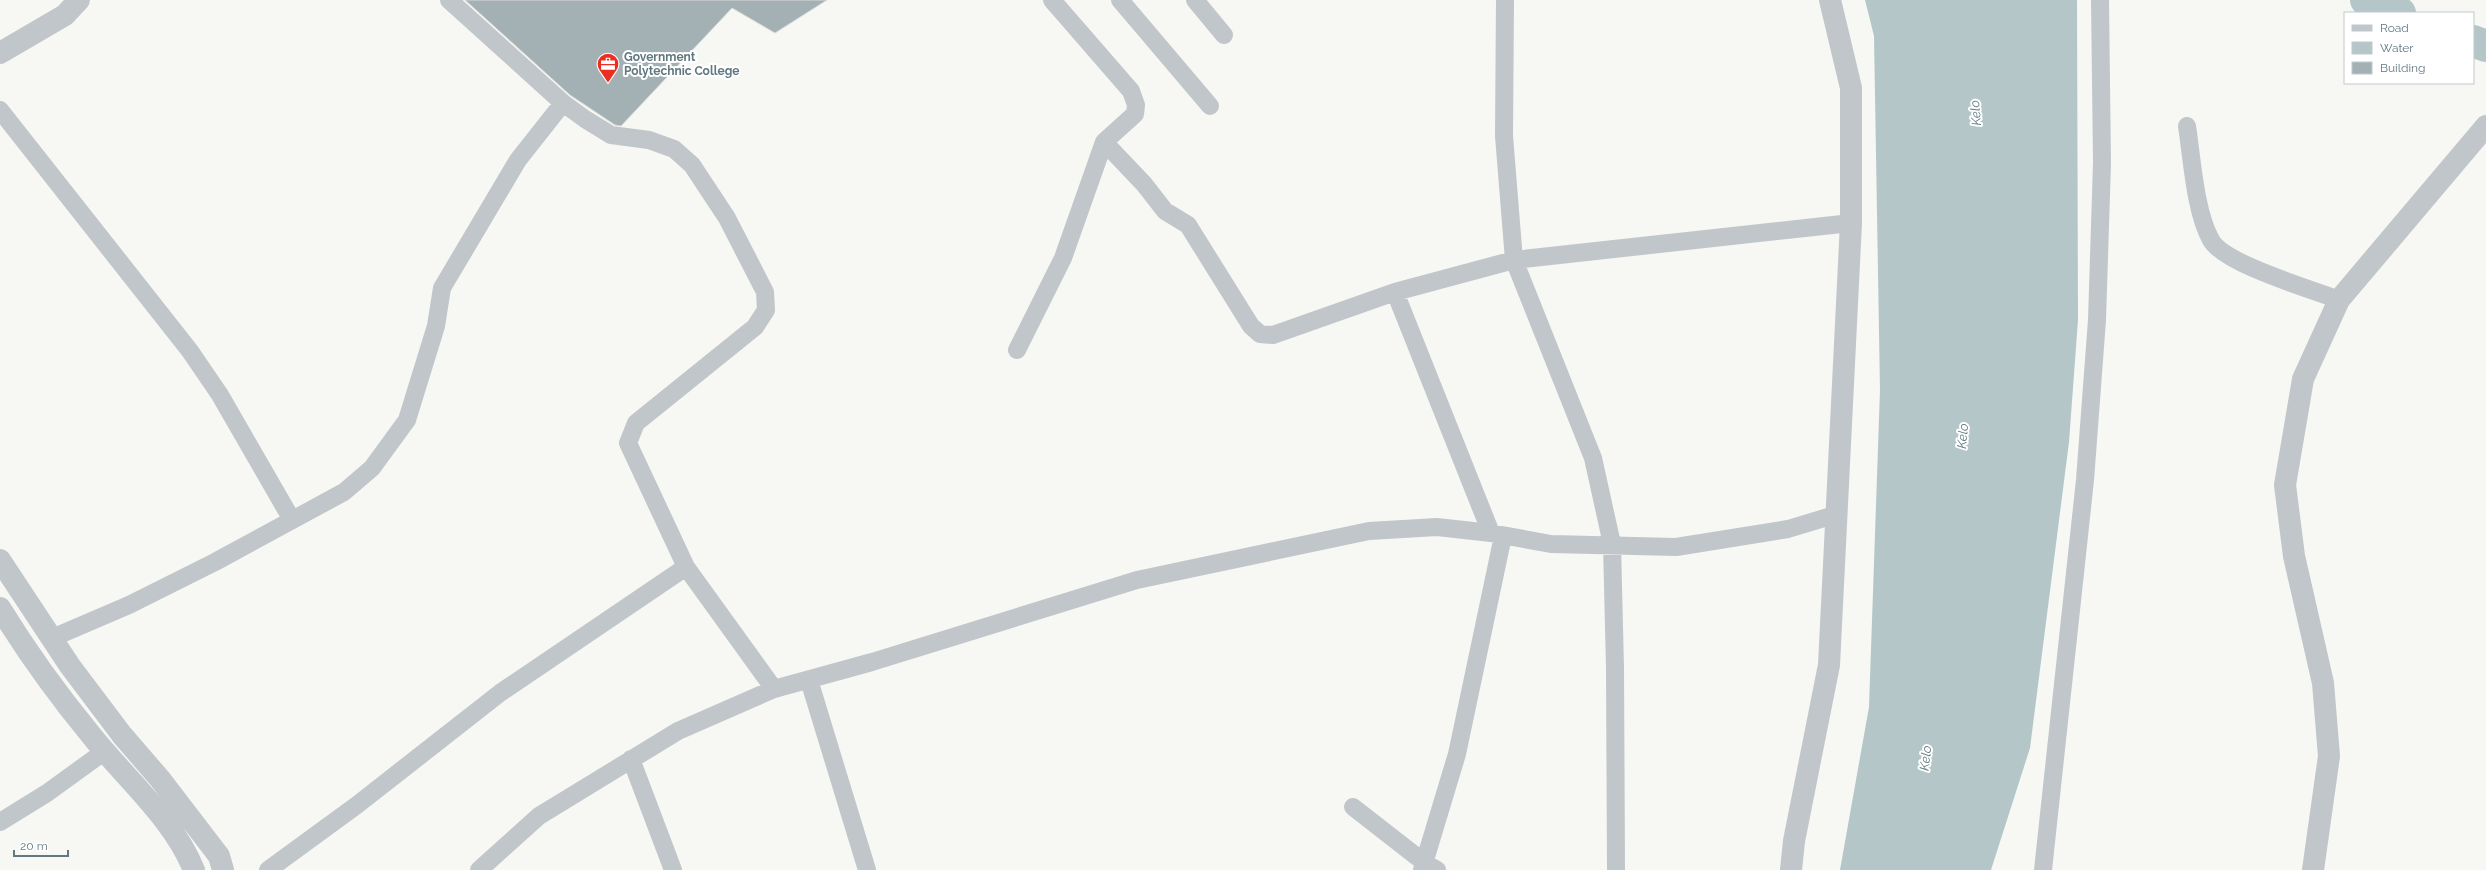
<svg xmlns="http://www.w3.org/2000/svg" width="2486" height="870" font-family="Raleway,sans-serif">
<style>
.water{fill:#b5c6c8}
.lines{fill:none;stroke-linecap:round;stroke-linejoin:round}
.river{stroke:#b5c6c8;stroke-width:32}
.building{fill:#a4b1b4;stroke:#d9d9d7}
.minor{stroke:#c0c6c9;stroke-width:18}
.tertiary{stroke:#c0c6c9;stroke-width:22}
.labels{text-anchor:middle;stroke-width:4;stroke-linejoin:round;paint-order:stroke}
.poi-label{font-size:12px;font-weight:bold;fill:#617881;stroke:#fff;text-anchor:start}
.water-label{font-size:13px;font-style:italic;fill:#5b787c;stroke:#fff}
</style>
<rect width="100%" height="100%" fill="#f7f7f4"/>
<path class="water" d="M1865,0H2077L2078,320L2069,442L2030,748L1991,870H1840L1869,707L1880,390L1874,36Z"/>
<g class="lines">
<path class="river" d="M2366,0L2400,13
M2473,41L2486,46"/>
</g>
<path class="building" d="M465,0H827L775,33L732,8L621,126L615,125L570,95Z"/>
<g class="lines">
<path class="minor" d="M449,0L563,103L585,119L611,135L649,140L674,149L692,165L727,218L765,292L766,310L755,327L636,423L628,443L686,567L774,689
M1052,0L1131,91L1136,105L1135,114L1104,142L1144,184L1165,211L1188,225L1251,326L1260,334L1273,335L1395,292L1514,260L1851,223
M1120,0L1210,106
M1195,0L1224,35
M1505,0L1504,136L1514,260L1593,458L1612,544L1615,668L1616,870
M0,110L190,351L220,395L292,520
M2187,126C2192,158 2195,212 2211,240C2224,264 2311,289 2339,300
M1395,292L1491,533
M1017,350L1063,258L1104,142
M52,638L129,605L215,562L344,492L372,468L407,420L436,326L442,288L518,160L563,103
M809,680L867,870
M631,759L673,870
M1353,807L1425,863L1437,870
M0,822L47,793L105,751
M268,870L357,805L500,693L686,567
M479,870L539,816L678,731L774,689L872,662L1137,580L1369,531L1437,527L1491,533L1551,544L1676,547L1788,529L1838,514
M1422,870L1457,754L1503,536
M2043,870L2085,480L2097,320L2102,163L2100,0"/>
<path class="tertiary" d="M0,53L65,15L79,0
M0,560L70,666L122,735L160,779L219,856L223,870
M0,608C27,652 58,695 91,735C125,778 173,818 194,870
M1791,870L1794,841L1829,665L1851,223V88L1830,0
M2313,870L2329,756L2323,683L2294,556L2285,485L2303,379L2339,300L2486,126"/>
</g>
<defs>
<g id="office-pin" transform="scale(1.15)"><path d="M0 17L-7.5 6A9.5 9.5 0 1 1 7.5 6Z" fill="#ec2e20" stroke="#fff"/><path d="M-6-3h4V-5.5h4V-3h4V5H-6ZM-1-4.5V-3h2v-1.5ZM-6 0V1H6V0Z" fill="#fff"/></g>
</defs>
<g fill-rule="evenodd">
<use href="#office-pin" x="608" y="64"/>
</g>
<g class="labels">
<g class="poi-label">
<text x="624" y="61">Government<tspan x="624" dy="14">Polytechnic College</tspan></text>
</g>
<g class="water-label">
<text transform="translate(1975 113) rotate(-95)" y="5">Kelo</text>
<text transform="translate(1962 436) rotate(-85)" y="5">Kelo</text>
<text transform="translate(1925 758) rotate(-83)" y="5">Kelo</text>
</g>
</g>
<rect x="2344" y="12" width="130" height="72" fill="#ffffff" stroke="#c0c9cd"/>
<rect x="2352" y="25" width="20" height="6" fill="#c0c6c9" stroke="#c0c9cd"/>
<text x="2380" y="32" font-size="12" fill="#617881">Road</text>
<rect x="2352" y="42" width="20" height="12" fill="#b5c6c8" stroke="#c0c9cd"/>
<text x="2380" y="52" font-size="12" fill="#617881">Water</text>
<rect x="2352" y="62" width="20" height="12" fill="#a4b1b4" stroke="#c0c9cd"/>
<text x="2380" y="72" font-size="12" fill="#617881">Building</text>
<path d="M14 850v6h54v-6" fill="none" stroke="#617881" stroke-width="2"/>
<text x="20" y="850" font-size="12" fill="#617881" stroke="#ffffff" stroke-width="3" paint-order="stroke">20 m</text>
</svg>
